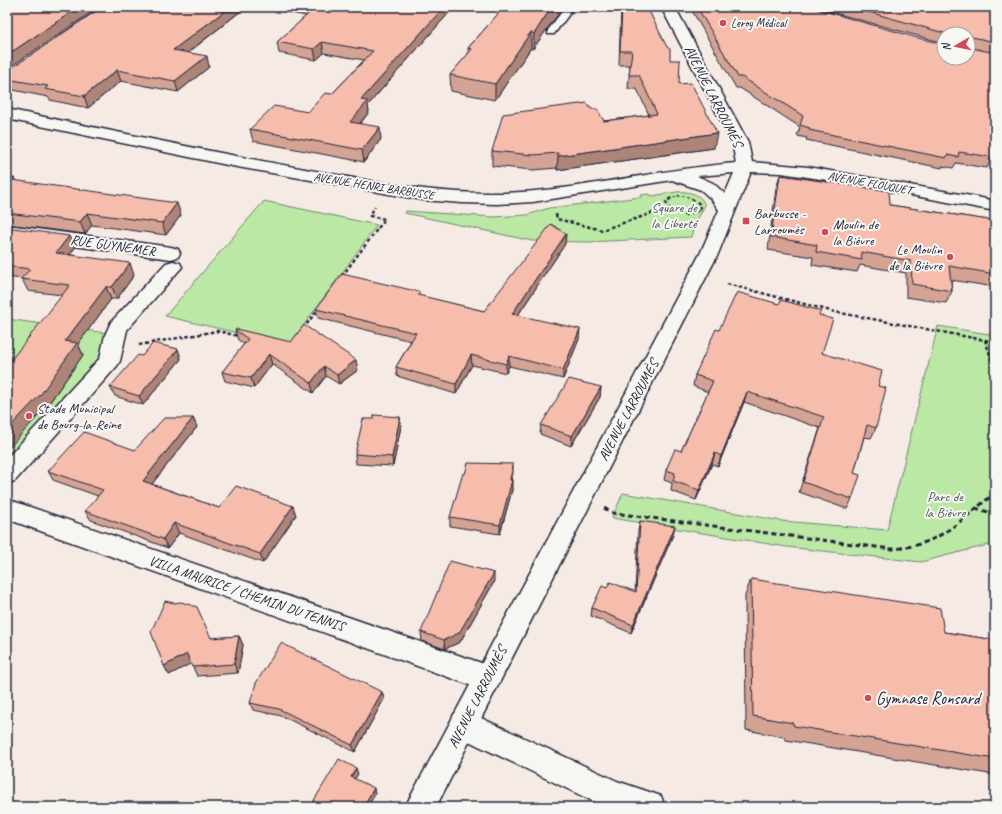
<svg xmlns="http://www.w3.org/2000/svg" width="1002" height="814" font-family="Caveat,sans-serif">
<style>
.green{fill:#bbe8a5;stroke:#6e8570}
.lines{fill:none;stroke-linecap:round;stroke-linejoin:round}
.service-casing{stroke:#22223b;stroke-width:3}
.minor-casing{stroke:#22223b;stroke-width:3}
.secondary-casing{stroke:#22223b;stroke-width:3}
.path-far2{stroke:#22223b;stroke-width:1.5;stroke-dasharray:2.5 2;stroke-linecap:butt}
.path-far1{stroke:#22223b;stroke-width:2.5;stroke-dasharray:3.5 2.5;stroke-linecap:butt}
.path{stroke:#22223b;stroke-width:3;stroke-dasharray:5 3.5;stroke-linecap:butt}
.service{fill:#f6f6f2;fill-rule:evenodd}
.minor{fill:#f6f6f2;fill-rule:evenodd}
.secondary{fill:#f6f6f2;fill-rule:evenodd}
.wall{fill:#d4a394;stroke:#22223b}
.shaded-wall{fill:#ac8478;stroke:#22223b}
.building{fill:#f6bdac;stroke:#22223b}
.poi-dot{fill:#d1495b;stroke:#f6f6f2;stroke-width:1.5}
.labels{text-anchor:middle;stroke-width:4;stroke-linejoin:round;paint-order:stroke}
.far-poi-label{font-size:12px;fill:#22223b;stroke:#f6f6f2;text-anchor:start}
.far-street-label{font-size:12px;fill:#22223b;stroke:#f6f6f2}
.street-label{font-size:14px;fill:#22223b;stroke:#f6f6f2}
.park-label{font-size:14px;fill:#485456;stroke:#f6f6f2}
.poi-label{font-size:14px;fill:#22223b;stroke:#f6f6f2;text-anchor:start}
.near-poi-label{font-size:17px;fill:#22223b;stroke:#f6f6f2;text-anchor:start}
</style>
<rect width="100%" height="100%" fill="#f6ebe4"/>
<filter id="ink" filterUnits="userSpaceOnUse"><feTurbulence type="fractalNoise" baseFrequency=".025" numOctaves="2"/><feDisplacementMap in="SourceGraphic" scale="8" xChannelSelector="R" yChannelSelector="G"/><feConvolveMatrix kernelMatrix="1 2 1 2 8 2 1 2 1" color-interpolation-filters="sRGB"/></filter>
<g filter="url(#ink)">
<path class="green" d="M677,192C688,191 700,193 705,205L694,226L691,237L588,242L532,241L405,213L406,211L494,217L527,215L549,208L641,197V195L650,194L651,196Z
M264,201L377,225L289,345L165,316Z
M7,319L106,333L97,367L7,466Z
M938,326L995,335V552L988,545L921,562L787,547L612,518L623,493L782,521L887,530Z"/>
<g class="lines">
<g class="service-casing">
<path id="service" d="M567,8L570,9V13L554,34H548V30L564,9Z"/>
</g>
<g class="minor-casing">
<path id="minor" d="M7,225L171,247L178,249L180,253L178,257L171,259L7,237Z
M173,261L180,263L182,267L127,330L120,361L117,366L15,481L7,483V458L100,358L105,335L111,322L166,263Z
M7,499L487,665L497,669L501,678L497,687L487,691L7,519Z
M464,710L617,781L661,796L665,807H605L454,734L450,724L454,714Z"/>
</g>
<g class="secondary-casing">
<path id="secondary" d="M661,7H675L748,142L752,162L808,167L977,197L995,201V211L847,183L781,173L751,172L718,254L436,807H405L700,254L719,210L711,199L701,190L672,180L533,202L497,204L462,203L423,200L232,166L7,119V109C106,130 206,151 305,169C369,181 432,194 497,193C577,192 656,169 736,163L732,142ZM734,173L725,194L713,183L697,176Z"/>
</g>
<path class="path-far2" d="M669,199C677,195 684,194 692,199"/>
<path class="path-far1" d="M671,198L666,202L670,211L685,215L700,210V204L690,198
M556,214L557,219L602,230L662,210H670
M342,276L385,219L370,216L375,206
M727,284L835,312L995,342
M303,329L318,309
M985,340L995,369
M139,345L217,331L239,336"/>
<path class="path" d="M604,508L613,513L891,549C940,546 959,521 995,493
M975,508L995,514"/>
<use href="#service" class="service"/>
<use href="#minor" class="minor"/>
<use href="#secondary" class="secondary"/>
</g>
<path class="wall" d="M101,7H246L188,53L209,67L178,92L121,81L88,108L50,100L48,97L8,89L7,88V71Z
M260,7H454L368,105L369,112L360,124L381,139L364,162L253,141L250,129L308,112L332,94L364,60L324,53L316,60L279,53L277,42L306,16Z
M504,7H564L547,29L533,49L531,48L495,100L451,91L450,75L468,54V48Z
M621,7H647L670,60L679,84L714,148L557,170V168L533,170L492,166V151L591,109L604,121L649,115L637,89H628L630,65H619Z
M690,7H810L944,58L968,34H944V43L813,7H969L995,11V48L993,52L992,157L987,168L956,163L953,168L942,166V168L806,140L807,138L797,136L800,127L740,88H736Z
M780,175L890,205L995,221V287L951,280L952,291L946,303L906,297V273L860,265L857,272L812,265L813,257L768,250L776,188Z
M7,177L14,178L16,181L181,215L166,235L92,225L85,234L7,224Z
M7,227L75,248L69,254L134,275L117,299H111L78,344L83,355L47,406L62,295L28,291L22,279L7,277Z
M565,244L518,315L579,339L563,379L509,366L506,373L472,365L456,394L397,376L396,367L411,341L318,318L316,309L420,296L484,311Z
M779,304L819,315L822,353L878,386L876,428L871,438L864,437L854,473L852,499L847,509L799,492L820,428L744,402L718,466L712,464L696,500L671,491L672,483L664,480L666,470L681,451L708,392L693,386L695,375L719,330Z
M235,330L358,370L339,384L326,376L313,393L272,364L254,388L225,381L222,372L244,344L238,340Z
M178,349L181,359L143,405L115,396L110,387L142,356Z
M601,387L600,397L571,446L540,434L541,425Z
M193,418L197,427L152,484L219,508L296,515L263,563L179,533L168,548L91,520L85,511L98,496L53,480L48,471L135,450Z
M401,426L393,466L356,464L355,454Z
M513,473L511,480L512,490L500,534L450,526V517Z
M640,521L673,535L631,633L591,616L592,608L607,588L635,592L638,531Z
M751,579L944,632L995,640V775L786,740L784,737L746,730L745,596Z
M494,582L460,642L445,649L422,641L421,632Z
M239,636L243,645L238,673L197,676L191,663L169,675L211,638Z
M382,692L384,699L355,752L282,716L253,710L250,703Z"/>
<path class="shaded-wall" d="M79,7H99L7,69V55Z
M230,7H246L177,61L173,50Z
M444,7H454L368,105L369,112L352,133L350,122L361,100Z
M553,7H564L547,29L533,49L534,34L547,14Z
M531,32V48L495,100V84Z
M322,42L324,53L316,60L314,49Z
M207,56L209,67L178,92L175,81Z
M117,70L121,81L88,108L84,96Z
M380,127L381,139L364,162L362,150Z
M717,133L714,148L557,170L558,156Z
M177,203L181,215L166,235L162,223Z
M87,213L92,225L85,234L80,222Z
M566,234L565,244L512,324V314Z
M69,236L75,248L62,264L56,253Z
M130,263L134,275L117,299L112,287Z
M106,287L111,299L78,344L83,355L47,406L7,450V430L65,341Z
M580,329L579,339L563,379V370Z
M178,349L181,359L143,405L139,396Z
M269,354L272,364L254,388L251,378Z
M471,355L472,365L456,394V384Z
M509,356V366L506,373V364Z
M356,360L358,370L339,384L337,375Z
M324,366L326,376L313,393L311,383Z
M601,387L600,397L571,446L572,436Z
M747,392L744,402L718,466L721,456Z
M400,417L401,426L393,466L392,457Z
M193,418L197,427L147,490L143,481Z
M715,453L712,464L696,500L699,490Z
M513,464V473L510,487L512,480V490L500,534V525Z
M293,506L296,515L263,563L260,554Z
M174,523L179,533L168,548L163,539Z
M675,526L673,535L631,633L633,625Z
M494,573V582L460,642L445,649L444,640Z
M239,636L243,645L238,673L234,664Z
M187,654L192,663L169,675L164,666Z
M382,692L384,699L355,752L352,745Z
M356,768L358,774L353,782L351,777Z
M374,788L375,794L368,807H363Z"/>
<path class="building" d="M7,7H79L7,55Z
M102,7H230L173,50L207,56L175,81L117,70L84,96L45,89L48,86L7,79V71Z
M315,7H426L430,8L444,7L361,100L368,101L350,122L380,127L362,150L250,129L274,106L308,112L325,93L332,94L373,51L322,42L314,49L277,42L316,7Z
M504,7H553L547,14L534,34L531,32L495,84L450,75L472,49L468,48Z
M622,7H647L667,47L670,49V60H680L679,84L691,83L717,133L558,156V153L533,155L492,151L503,114L587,103L591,109H597L604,121L657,114L639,75H629L632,51H620Z
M697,7H810L918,38L944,44V58H968V34H948L851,7H969L995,11V42L972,37L970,39L972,48L995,53V92L992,157L959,152L958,157L947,155L946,158L809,130L810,128L800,125L803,116L742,77H738Z
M780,175L889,191L890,205L995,221V274L949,266L952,291L912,284L911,261L861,252L862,260L816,252L817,245L771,237Z
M7,177L14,178L12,180L177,203L162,223L87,213L80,222L7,213Z
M551,224L566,234L512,314L580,329L563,370L509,356L506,364L471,355L456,384L396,367L416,333L316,309L342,274L420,292L418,295L484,311Z
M7,227L69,236L56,253L130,263L112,287H106L65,341L77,343L41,394L7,430V365L70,285L21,279L30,269L7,266Z
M737,292L779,304L781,300L821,311L819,315L833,319L822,353L882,371L878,386L886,388L876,428L867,425L854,473L860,475L852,499L803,482L824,417L747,392L721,456L715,453L699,490L673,481L675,473L666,470L675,449L681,451L713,381L695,375L716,329L719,330Z
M304,325L356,360L337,375L324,366L311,383L269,354L251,378L222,372L248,339L235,330L236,329L291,342Z
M153,343L178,349L139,396L110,387L138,355L142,356Z
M569,379L601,387L572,436L541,425Z
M374,415L400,417L392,457L355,454L363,419H374Z
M164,418H193L143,481L219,508L236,486L293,506L260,554L174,523L163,539L85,511L103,490L48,471L84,432L135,450Z
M468,463L513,464L510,480H512L500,525L450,517L463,473L465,474Z
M640,521L675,526L633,625L592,608L602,586L607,588L610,582L636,592Z
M450,561L494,573L459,633L444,640L421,632Z
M751,579L940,608L944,632L995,640V759L794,726L793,723L753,716Z
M165,601L174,603L181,602L197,607L211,638L239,636L234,664L192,667L187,654L164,666L151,632Z
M281,643L382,692L352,745L279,709L250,703L256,683Z
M339,759L356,768L351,777L374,788L363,807H310Z
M283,802L293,807H279Z"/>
</g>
<g class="poi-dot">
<circle cx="723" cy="23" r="4"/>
<rect x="742" y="217" width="8" height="8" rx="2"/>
<circle cx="825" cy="232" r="4"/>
<circle cx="950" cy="257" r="4"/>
<circle cx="29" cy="416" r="4"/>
<circle cx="868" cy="698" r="4"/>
</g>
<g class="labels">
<g class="far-poi-label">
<text x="731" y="27">Leroy Médical</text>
</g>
<g class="far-street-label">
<text transform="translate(870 183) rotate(10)" y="4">AVENUE FLOUQUET</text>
<text transform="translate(374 186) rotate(9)" y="4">AVENUE HENRI BARBUSSE</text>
</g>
<g class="street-label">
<text transform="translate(714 96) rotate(63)" y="5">AVENUE LARROUMÈS</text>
<text transform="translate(113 245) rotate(8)" y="5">RUE GUYNEMER</text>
<text transform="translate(628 410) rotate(-62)" y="5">AVENUE LARROUMÈS</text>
<text transform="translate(247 593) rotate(19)" y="5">VILLA MAURICE / CHEMIN DU TENNIS</text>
<text transform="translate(477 697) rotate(-63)" y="5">AVENUE LARROUMÈS</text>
</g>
<g class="park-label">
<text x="674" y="212">Square de<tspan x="674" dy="16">la Liberté</tspan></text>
<text x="945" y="501">Parc de<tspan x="945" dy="16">la Bièvre</tspan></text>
</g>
<g class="poi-label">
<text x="754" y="218">Barbusse -<tspan x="754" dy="16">Larroumès</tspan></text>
<text x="833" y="229">Moulin de<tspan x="833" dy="16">la Bièvre</tspan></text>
<text x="942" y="254" text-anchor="end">Le Moulin<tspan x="942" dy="16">de la Bièvre</tspan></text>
<text x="37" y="413">Stade Municipal<tspan x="37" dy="16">de Bourg-la-Reine</tspan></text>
</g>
<g class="near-poi-label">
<text x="876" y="704">Gymnase Ronsard</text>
</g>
</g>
<rect width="1002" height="814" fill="none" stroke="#f6f6f2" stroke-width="24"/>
<rect x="12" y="12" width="978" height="790" fill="none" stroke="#22223b" stroke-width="1.5" filter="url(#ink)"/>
<g transform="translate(956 46) rotate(261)"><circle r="19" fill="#f6f6f2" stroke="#a1a1a9"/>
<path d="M0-3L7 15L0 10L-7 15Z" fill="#d1495b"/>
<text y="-6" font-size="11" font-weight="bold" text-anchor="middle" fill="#22223b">N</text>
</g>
</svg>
